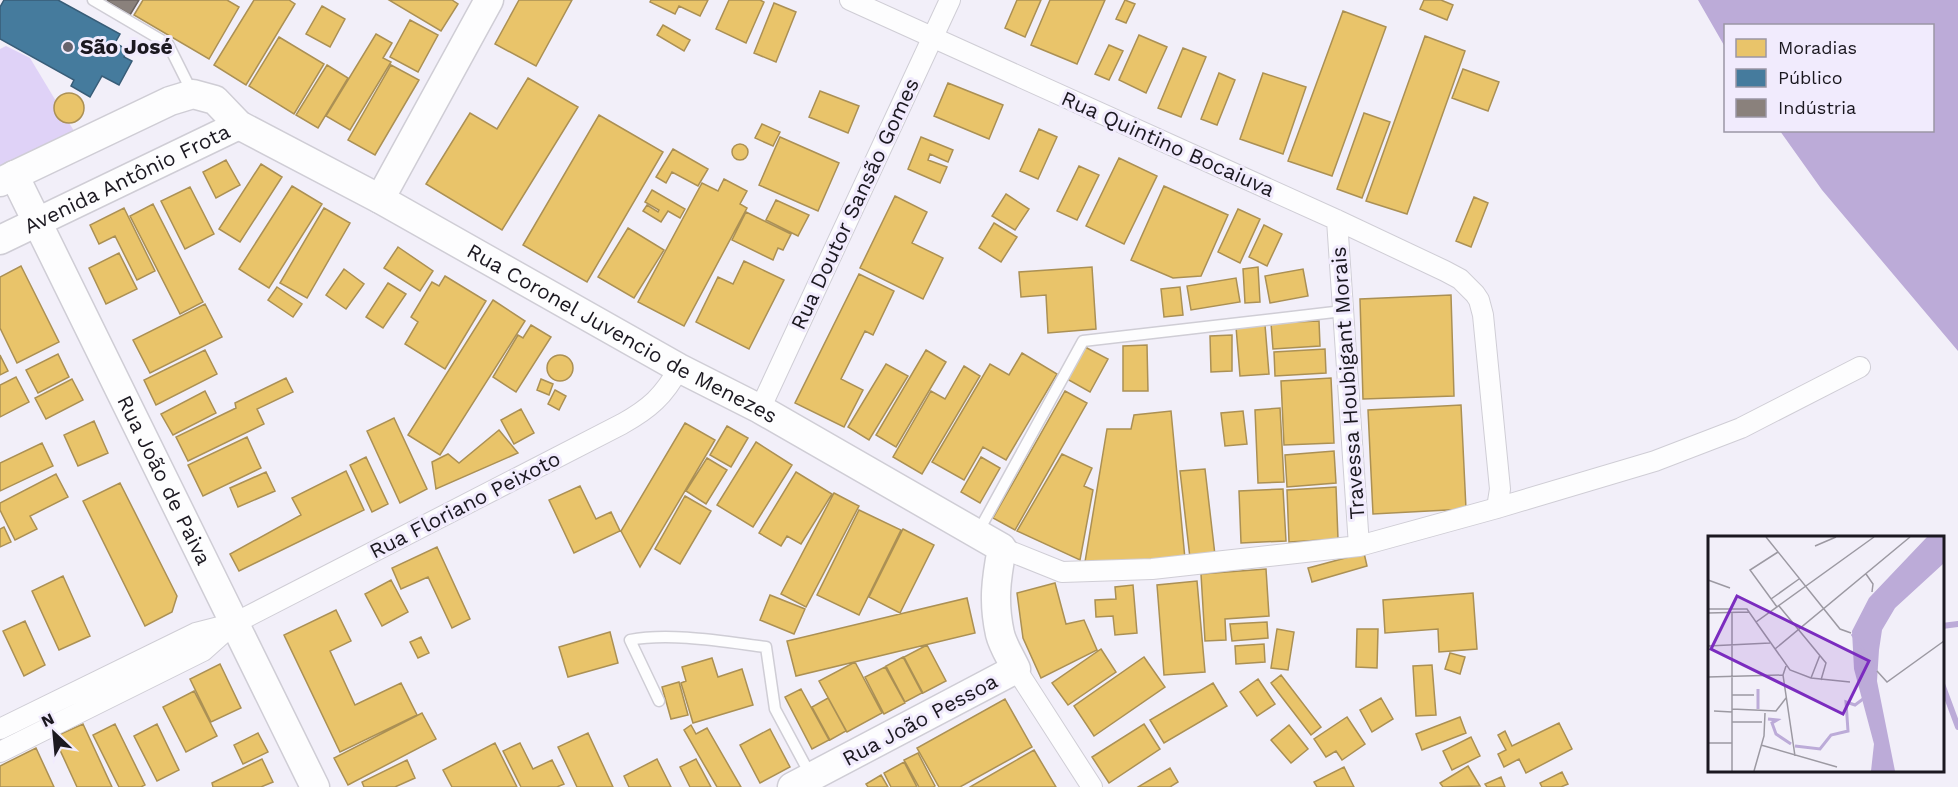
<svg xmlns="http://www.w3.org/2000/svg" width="1958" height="787" font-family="'Work Sans',sans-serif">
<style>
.green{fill:#dfd2f7}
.water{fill:#bcabd8}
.homes{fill:#e9c46a;stroke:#ab9054;stroke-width:1.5}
.public{fill:#457b9d;stroke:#385d78;stroke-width:1.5}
.industry{fill:#8a817c;stroke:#696260;stroke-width:1.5}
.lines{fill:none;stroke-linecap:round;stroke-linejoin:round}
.stream{stroke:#bcabd8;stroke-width:6}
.lane-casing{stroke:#cfcdd5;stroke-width:13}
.street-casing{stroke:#cfcdd5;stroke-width:22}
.secondary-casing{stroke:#cfcdd5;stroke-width:31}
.lane{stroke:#fdfdfe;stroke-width:10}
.street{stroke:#fdfdfe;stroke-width:20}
.secondary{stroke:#fdfdfe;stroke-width:28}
.poi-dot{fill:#66636c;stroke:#f1ebfd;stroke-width:2}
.labels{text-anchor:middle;stroke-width:6;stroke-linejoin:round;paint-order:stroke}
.poi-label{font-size:21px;font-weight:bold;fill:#1b1820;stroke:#f1ebfd;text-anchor:start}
.street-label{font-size:21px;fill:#1b1820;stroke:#f1ebfd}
.inset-river{fill:none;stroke:#bcabd8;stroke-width:3}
.inset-road{fill:none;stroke:#9c99a2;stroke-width:1.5}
.view{fill:#7b2cbf;fill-opacity:0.15;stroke:#7b2cbf;stroke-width:3}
.inset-edge{fill:none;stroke:#1b1820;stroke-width:3}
</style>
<rect width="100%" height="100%" fill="#f2eff9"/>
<path class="green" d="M6,46L30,58L74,131L0,168V49Z"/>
<path class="water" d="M1698,0H1958V351L1822,190L1780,131L1932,130V26H1726L1725,47Z"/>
<path class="homes" d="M143,0H227L239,7L209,59L134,15Z
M254,0H289L295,4L246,85L214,65Z
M389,0H452L458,4L441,31Z
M519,0H572L536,66L495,44Z
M651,0H708L700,16L679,6L675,14L650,2Z
M729,0H760L764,2L746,43L716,29Z
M1017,0H1041L1025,37L1005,28Z
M1050,0H1105L1077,64L1031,45Z
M1125,0L1135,4L1126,23L1116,19Z
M1424,0H1441L1453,5L1447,20L1420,9Z
M774,3L796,12L776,62L754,53Z
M322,6L345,19L330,47L306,34Z
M1343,11L1386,27L1332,176L1288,161Z
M410,20L438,35L418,72L390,57Z
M663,25L690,40L684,51L657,35Z
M376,34L392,43L383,58L391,62L350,130L326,116Z
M1139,35L1167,47L1146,93L1119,80Z
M1425,36L1465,51L1407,214L1366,201Z
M279,37L324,64L294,114L249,86Z
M1109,45L1123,51L1109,80L1095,74Z
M1183,48L1206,57L1181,117L1158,108Z
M327,65L348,78L318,128L296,115Z
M391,65L419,80L375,155L348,140Z
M1463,69L1499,82L1488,111L1452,98Z
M1219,73L1235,80L1217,125L1201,119Z
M1263,73L1306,87L1283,154L1240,139Z
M528,78L578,107L502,230L426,184L470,113L497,129Z
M948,83L1003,105L989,139L934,116Z
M820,91L859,106L848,133L809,117Z
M54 108a15 15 0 1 1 30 0a15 15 0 1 1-30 0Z
M1364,113L1390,122L1362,198L1337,189Z
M599,115L663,152L587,282L523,245Z
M762,124L780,132L773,146L755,138Z
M1039,129L1057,137L1038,179L1020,171Z
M780,137L839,163L818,211L759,185Z
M921,137L953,150L948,162L930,154L928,160L947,167L940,183L908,169Z
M732 152a8 8 0 1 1 16 0a8 8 0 1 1-16 0Z
M673,149L708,169L698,186L672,172L666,183L656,177Z
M1119,158L1157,176L1124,244L1086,226Z
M226,160L240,185L216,198L203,172Z
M261,164L282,177L240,242L219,229Z
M1079,166L1099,175L1077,220L1057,211Z
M724,179L747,191L740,204L747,208L684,326L638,302L702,183L718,191Z
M292,186L322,204L269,288L239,269Z
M1164,186L1228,215L1201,276L1173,278L1131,260Z
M190,187L214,234L185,249L161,201Z
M652,190L685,209L680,218L668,211L661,222L643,211L647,205L658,212L659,210L645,202Z
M1006,194L1029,209L1015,230L992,216Z
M895,196L927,212L912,243L943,258L923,299L860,268Z
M1474,197L1488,203L1471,247L1456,241Z
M776,200L809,215L798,236L766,220Z
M153,204L203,302L180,314L130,216Z
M124,208L155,271L137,280L115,236L99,244L90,225Z
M324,208L350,223L307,298L280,283Z
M1238,209L1260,219L1240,263L1218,252Z
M746,212L791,234L783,250L778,248L773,260L732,240Z
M994,223L1017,237L1001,262L979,248Z
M1264,225L1282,234L1267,266L1249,257Z
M628,228L664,250L634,298L598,277Z
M398,247L433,271L420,291L384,268Z
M119,253L137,289L106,304L89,268Z
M744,261L784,280L749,349L696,322L718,277L733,284Z
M21,266L59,342L17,363L0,328V277Z
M1092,267L1096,329L1048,333L1046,295L1021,297L1019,272Z
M1258,267L1260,302L1245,303L1243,269Z
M344,269L364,284L346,309L326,295Z
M1303,269L1308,296L1270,303L1265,276Z
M859,274L894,291L873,335L865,331L841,379L863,390L844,427L795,403Z
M445,276L486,301L445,369L405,344L418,322L411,317L432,282L439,286Z
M1236,278L1240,302L1191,310L1187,286Z
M388,283L406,294L383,328L366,317Z
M277,287L302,304L293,317L268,300Z
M1180,287L1183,315L1164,317L1161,289Z
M1451,295L1454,396L1363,399L1360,299Z
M493,300L525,321L440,455L408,435Z
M205,304L222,337L150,373L133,340Z
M1319,321L1320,346L1273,349L1271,323Z
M531,325L551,337L516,392L493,377L518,335L523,338Z
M1265,325L1269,374L1240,376L1236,327Z
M1232,335V371L1211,372L1210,336Z
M1147,345L1148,391H1123V346Z
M1085,347L1108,359L1090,392L1067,379Z
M1325,349L1326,373L1275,376L1274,352Z
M205,350L217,374L156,405L144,380Z
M926,350L946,362L896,447L876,435Z
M1022,353L1057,374L1006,460L983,447L964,480L932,462L990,364L1009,375Z
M58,354L69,377L38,393L26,370Z
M547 368a13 13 0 1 1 26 0a13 13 0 1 1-26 0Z
M0,355L8,371L0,375Z
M886,364L908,376L869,440L848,427Z
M964,366L980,376L922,474L893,457L931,391L945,399Z
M16,377L29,402L0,417V385Z
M286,378L293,392L257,409L264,424L188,461L176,437L236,408L235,403Z
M1331,378L1334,443L1284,445L1281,381Z
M72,379L83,400L46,419L35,398Z
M541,379L553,384L549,395L537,390Z
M555,390L566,396L559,410L548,404Z
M205,391L216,413L173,435L161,414Z
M1065,391L1087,403L1015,530L993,518Z
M1461,405L1466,509L1373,514L1368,410Z
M1280,408L1284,482L1258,483L1255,410Z
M521,409L534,433L514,444L501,420Z
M1171,411L1185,559L1084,568L1107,429H1131L1134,415Z
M1243,411L1247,444L1225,446L1221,413Z
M394,418L427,489L400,503L367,431Z
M94,421L108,453L78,466L64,435Z
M685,423L715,440L640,567L621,531Z
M727,426L748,438L731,467L710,455Z
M499,430L518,453L436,489L432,462L448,454L459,463Z
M247,437L261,468L203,496L188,465Z
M756,442L792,465L753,527L717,505Z
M42,443L53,466L0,491V463Z
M1334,451L1336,483L1287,487L1285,455Z
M1062,454L1092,468L1084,486L1093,490L1080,560L1017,531Z
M366,457L388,504L372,512L350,465Z
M981,457L1000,468L980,503L961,492Z
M707,458L727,470L706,504L686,491Z
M1205,469L1215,555L1190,558L1180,471Z
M346,471L364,510L239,571L230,554L301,515L292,498Z
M266,472L275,491L238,507L230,488Z
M796,472L832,494L801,544L787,536L781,546L759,533Z
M56,474L68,497L30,516L37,529L15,540L0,510V503Z
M120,483L177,596L172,612L145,626L83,501Z
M580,486L596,519L611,512L620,531L574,553L549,500Z
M1336,487L1338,539L1289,542L1287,490Z
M1283,489L1286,541L1241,543L1239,491Z
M834,493L859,506L806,607L781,594Z
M685,496L711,511L680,564L655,549Z
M859,510L901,530L859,615L817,595Z
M4,527L11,542L0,547V529Z
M903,529L934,545L900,613L869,597Z
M437,547L470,619L452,628L428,577L401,589L392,568Z
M1364,553L1367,566L1312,582L1308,568Z
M1266,569L1269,616L1225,619L1226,640L1205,641L1201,574Z
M63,576L90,636L59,650L32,591Z
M391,580L408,612L382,626L365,594Z
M1197,581L1205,672L1164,675L1157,585Z
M1055,583L1066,624L1084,620L1097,650L1041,678L1023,638L1017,593Z
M1133,585L1137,633L1115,635L1113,616L1096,617L1095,600L1116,599L1115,587Z
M1473,593L1477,649L1439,652L1438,629L1385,633L1383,600Z
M770,595L805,609L794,634L760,620Z
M967,598L975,633L796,676L787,641Z
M336,610L351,641L330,651L355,705L401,683L417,715L340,752L284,635Z
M25,621L45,665L24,676L3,631Z
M1267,622L1268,638L1232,641L1230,624Z
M1277,629L1294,632L1288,670L1271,668Z
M1357,629H1378L1377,668L1356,667Z
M610,632L618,663L568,677L559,647Z
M421,637L429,653L418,658L410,642Z
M1264,644L1265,662L1236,664L1235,646Z
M927,645L946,681L923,693L904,657Z
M1101,649L1116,672L1068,705L1052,683Z
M1450,653L1465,657L1460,674L1445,669Z
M903,657L922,693L905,702L886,666Z
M1144,657L1165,687L1094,736L1074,706Z
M712,658L718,677L742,669L753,705L693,723L681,683L686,681L682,667Z
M855,662L882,713L847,732L819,681Z
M220,664L241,708L211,722L190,679Z
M1432,665L1436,715L1416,716L1413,666Z
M885,667L905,703L884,714L865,677Z
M1281,675L1321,727L1311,735L1271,683Z
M1258,679L1275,704L1257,716L1240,692Z
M679,682L688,715L671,719L662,687Z
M1213,683L1227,706L1164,743L1150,720Z
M801,689L829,740L812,749L785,697Z
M194,691L217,736L186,752L163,707Z
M828,698L846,731L830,740L812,707Z
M1381,698L1393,719L1372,732L1360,710Z
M1005,699L1032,747L960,787H939L917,748Z
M422,713L436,739L348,785L334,758Z
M1347,717L1365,744L1342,760L1336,751L1326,757L1314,739Z
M1460,717L1466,733L1422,750L1416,734Z
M1559,723L1572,749L1526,773L1519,759L1504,767L1498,754L1506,750L1498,735L1505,731L1512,746Z
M83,724L112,787H77L54,737Z
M115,724L145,785L141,787H119L93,735Z
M157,724L179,770L157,781L134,736Z
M1144,724L1160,749L1109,783L1092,757Z
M691,725L696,734L707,728L741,787H717L684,730Z
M1289,725L1308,749L1291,763L1271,740Z
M770,729L790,767L760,783L740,745Z
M258,733L268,752L243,764L234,745Z
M588,733L613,787H577L558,747Z
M1471,737L1480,756L1452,770L1443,751Z
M495,743L517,787H452L443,770Z
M520,743L533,769L552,760L564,784L557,787H521L503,751Z
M36,748L54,787H0V766Z
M1034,750L1056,787H970Z
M918,753L935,786L933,787H919L904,760Z
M262,759L273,782L261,787H213L212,783Z
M657,759L671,787H629L624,776Z
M696,759L711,787H690L680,767Z
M407,760L415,778L395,787H364L362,782Z
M904,762L917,787H891L884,773Z
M1468,766L1480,786L1443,787L1440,783Z
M1344,767L1354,787H1317L1314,782Z
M1170,768L1178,782L1170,787H1138Z
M1562,772L1568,784L1561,787H1542L1540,783Z
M881,775L888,787H868L866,784Z
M1501,777L1505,787H1487L1485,784Z"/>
<path class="public" d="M4,0H58L120,34L115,43L128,50L124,57L132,61L119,85L102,76L90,97L71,86L74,80L0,39V7Z"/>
<path class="industry" d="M108,0H139L130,15L107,1Z"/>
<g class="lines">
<path class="stream" d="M1942,626L1958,624
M1942,684L1958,727"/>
<g class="lane-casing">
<path id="lane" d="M93,0L168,44L193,94
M977,534L1083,341L1343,311
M659,701L630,640C670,632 726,642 766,647L775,709L811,776"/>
</g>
<g class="street-casing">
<path id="street" d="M850,0L1337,220L1445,271L1460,279L1475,294L1479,300L1483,315L1500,489L1497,508
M1337,220L1359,546
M760,409L950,0
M1002,548L1062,572L1152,569L1359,546L1497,508L1655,461L1741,428L1860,367
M1016,669L1092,787
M0,729L196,633L235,623L622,424C649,409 664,396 679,368
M0,752L203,651L231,626"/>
</g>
<g class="secondary-casing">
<g id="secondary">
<path id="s1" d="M14,175L315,787"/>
<path id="s2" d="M0,182L170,101L193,94L215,100L239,125L380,199L679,368L760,409L1002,548C996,580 993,602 1000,634C1003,646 1011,658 1016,669L792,787"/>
<path d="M380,199L489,0"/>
<path id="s3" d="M0,240L239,125"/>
</g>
</g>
<use href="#lane" class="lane"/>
<use href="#street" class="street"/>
<use href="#secondary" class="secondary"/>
</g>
<circle class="poi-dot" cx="68" cy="47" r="6"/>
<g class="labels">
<g class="poi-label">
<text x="80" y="54">São José</text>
</g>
<g class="street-label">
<text transform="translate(1168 144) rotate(24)" y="7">Rua Quintino Bocaiuva</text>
<text dy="7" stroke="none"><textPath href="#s3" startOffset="141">Avenida Antônio Frota</textPath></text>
<text transform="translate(855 204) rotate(-65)" y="7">Rua Doutor Sansão Gomes</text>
<text dy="7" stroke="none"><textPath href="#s2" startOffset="706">Rua Coronel Juvencio de Menezes</textPath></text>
<text transform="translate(1348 383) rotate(-94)" y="7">Travessa Houbigant Morais</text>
<text dy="7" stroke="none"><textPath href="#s1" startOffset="340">Rua João de Paiva</textPath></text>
<text transform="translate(465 505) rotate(-27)" y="7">Rua Floriano Peixoto</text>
<text transform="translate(920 720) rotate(-28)" y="7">Rua João Pessoa</text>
</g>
</g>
<g transform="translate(1708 536)">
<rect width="236" height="236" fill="#f2eff9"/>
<path d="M219,1H235V28L187,72L174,94L171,114L169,145L187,235H163L166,208L146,133L144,95L161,62Z" fill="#bcabd8"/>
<path class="inset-river" d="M144,98L168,133M50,173V153M60,183L69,184L64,187L68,198L83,208M87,210L112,213L123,199L140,195L138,166L147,169L155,163"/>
<path class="inset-road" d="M58,1L132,93L143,97M107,10L128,1M158,38L165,48L164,56M0,44L22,52M63,63L91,43M71,70L118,127L113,144M69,71L42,34L70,16M0,73H39L48,86L166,1M24,76V235M0,77L41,76M48,86L82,134L103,142L142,146M0,110L62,107M67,113L202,1M78,130L75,139L87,220M169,135L179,146L236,105M0,141L75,139M103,142L112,119M24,159H46M24,173L68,175L78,162M6,175L24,176M24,186H54M0,207H24M53,209L129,231M46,235L56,200L57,177"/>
<path class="view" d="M29,60L161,125L135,178L3,113Z"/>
<rect width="236" height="236" class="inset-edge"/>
</g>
<rect x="1724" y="24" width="210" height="108" fill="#f1ebfd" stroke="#9b97a5" stroke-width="1.5"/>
<rect x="1736" y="39" width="30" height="18" fill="#e9c46a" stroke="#9b97a5" stroke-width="1.5"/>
<text x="1778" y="54" font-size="18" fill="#1b1820">Moradias</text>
<rect x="1736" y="69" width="30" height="18" fill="#457b9d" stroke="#9b97a5" stroke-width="1.5"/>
<text x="1778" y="84" font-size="18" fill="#1b1820">Público</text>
<rect x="1736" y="99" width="30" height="18" fill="#8a817c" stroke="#9b97a5" stroke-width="1.5"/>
<text x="1778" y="114" font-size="18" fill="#1b1820">Indústria</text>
<g transform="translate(54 733) rotate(334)" stroke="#f1ebfd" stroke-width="4.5" paint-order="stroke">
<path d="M0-4.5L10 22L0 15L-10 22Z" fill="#1b1820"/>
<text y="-9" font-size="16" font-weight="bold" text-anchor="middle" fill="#1b1820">N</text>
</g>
</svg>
